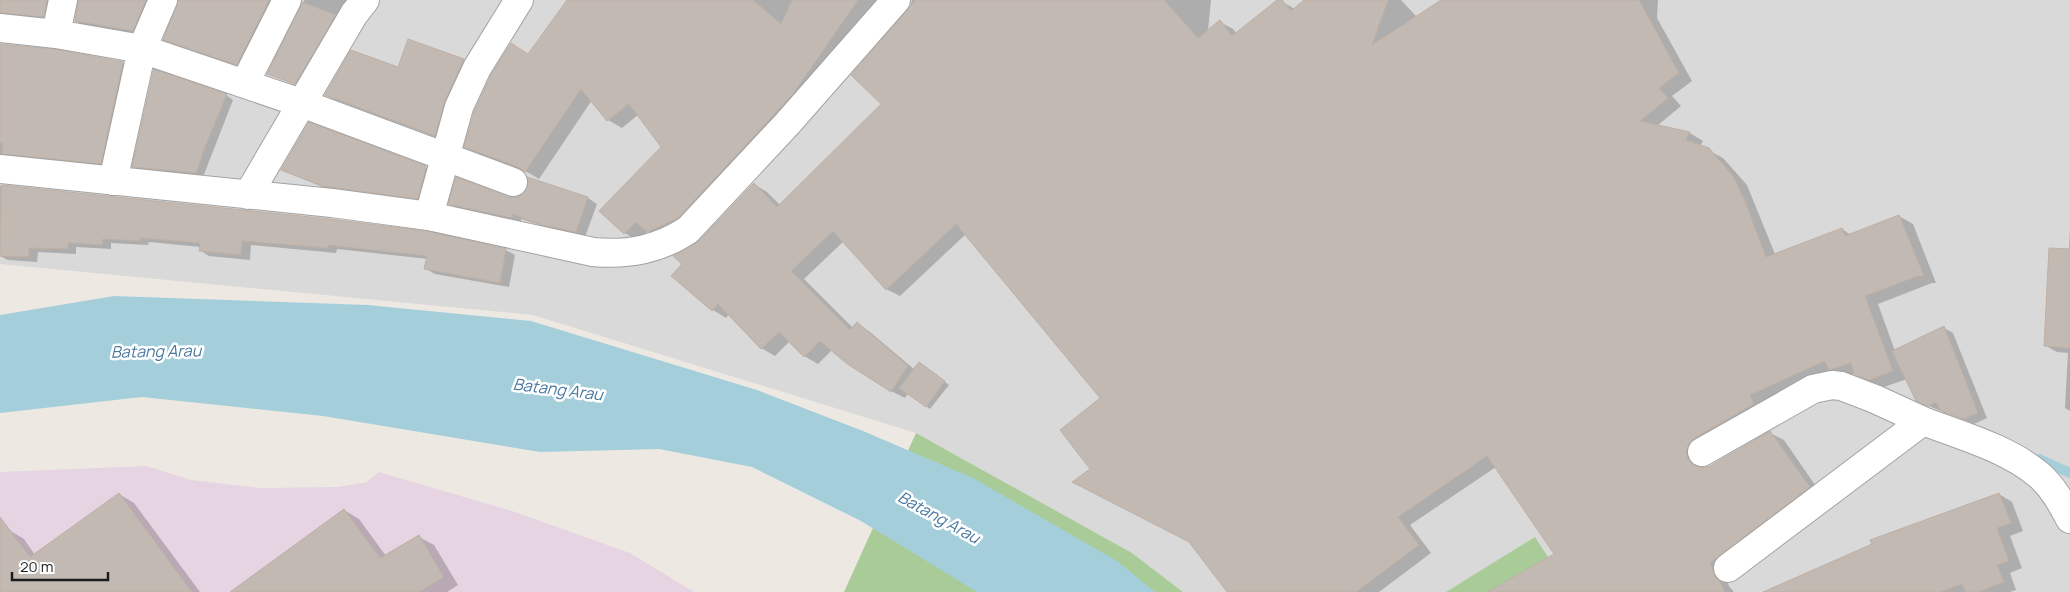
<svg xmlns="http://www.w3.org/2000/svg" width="2070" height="592" font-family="Manrope,sans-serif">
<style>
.residential{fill:#dad9d9}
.industrial{fill:#e6d4e3}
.forest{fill:#a8cb98}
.water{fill:#a4cfda}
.shadow{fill:#0003}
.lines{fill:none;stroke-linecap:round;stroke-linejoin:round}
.stream{stroke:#a4cfda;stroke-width:10}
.building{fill:#c2b9b2;stroke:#beb0a5}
.street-casing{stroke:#a3a3a3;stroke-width:30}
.street{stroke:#fff;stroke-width:28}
.labels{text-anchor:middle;stroke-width:5;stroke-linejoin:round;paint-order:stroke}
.water-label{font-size:16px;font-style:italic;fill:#4977a0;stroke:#fff}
</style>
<rect width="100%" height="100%" fill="#ede9e2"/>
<path class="residential" d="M0,0H2070V592H1571L1535,538L1446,592H1183L1132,553L916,433L533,315L0,264Z"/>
<path class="industrial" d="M147,466L191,480L261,488L338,487L367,482L379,472L512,511L630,553L694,592H0V472Z"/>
<path class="forest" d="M916,433L1132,553L1183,592H844Z
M1535,537L1571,592H1446Z"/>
<path class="water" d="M114,296L368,305L531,321L757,390L863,431L973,478L1117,561L1155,592H977L861,521L752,467L659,449L540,452L323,416L142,397L0,413V315Z"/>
<path class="shadow" d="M0,0H58L52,21H0Z
M79,0H157L142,36L85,26L76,21Z
M180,0H281L246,69L173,44L165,39Z
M304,0H352L304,88L269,73L302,7Z
M569,0H895L662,239L648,231L638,241L625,233L601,211L662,147L638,115L622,128L608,120L592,100L539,179L529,173L479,154L466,147Z
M912,0H1211L1208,31L1220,22L1233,29L1237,34L1279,0L1295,9L1306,0H1401L1417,17L1443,0H1658L1657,18L1692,81L1672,96L1681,106L1657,126L1690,133L1703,141L1700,146L1723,158L1747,185L1775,254L1842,229L1851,235L1899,216L1913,224L1936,283H1932L1878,304L1895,351L1944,328L1953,333L1987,418L1974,424L1926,405L1907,379L1884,387L1870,382L1856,373L1843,377L1833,371L1762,403L1700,460L1702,469L1710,467L1770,433L1784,440L1822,495L1723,570L1729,586L1734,592H1523L1555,555L1496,467L1410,525L1431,553L1379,592H1229L1191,542L1092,469L1102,398L966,234L900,296L886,289L844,241L804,279L853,328L857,324L870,332L915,370L924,366L949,385L930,409L908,393L905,398L891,391L832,350L818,364L804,356L790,341L775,356L761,348L729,314L726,318L713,310L673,276L700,242L754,184L767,192L780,205L883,104Z
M409,41L464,60L473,65L444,140L335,100L326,95L399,68Z
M0,45L123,63L132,68L110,168L0,162Z
M226,95L233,100L203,177L141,170L134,166Z
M309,124L426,168L435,173L427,203L332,191L282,170Z
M529,179L588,198L597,204L585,237L553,229L521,219V222L459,209L450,204L516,199L524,195L529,187Z
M0,186L330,220L426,233L506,250L515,255L509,287L435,274L426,269L428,259L337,249L336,253L251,245L250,260L209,256L201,251V247L149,242L148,245L111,243V249L76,247V254L38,252L37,262L8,260L0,256Z
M2070,228V411L2065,408L2068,353L2057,352L2046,346L2068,268Z
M119,494L134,503L200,592H0V530H9L24,539L35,555Z
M1999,494L2012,502L2023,531L2010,536L2022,568L2010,573L2016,590L2010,592H1785Z
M344,510L359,519L386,556L419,537L434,545L458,585L447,592H232Z"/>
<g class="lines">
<path class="stream" d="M2039,459L2070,473"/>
</g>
<path class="building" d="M0,0H47L44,17L0,13Z
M78,0H146L133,31L75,21Z
M178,0H269L237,65L163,40Z
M567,0H753L781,24L792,0H858L793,94L678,218L647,232L636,222L624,234L599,211L661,147L629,104L607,121L581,89L525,172L518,167L464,147L474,112L491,75L511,43L528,54Z
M916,0H1164L1198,38L1220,20L1232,36L1277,0H1282L1291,11L1304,0H1388L1372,45L1441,0H1639L1679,73L1659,88L1668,98L1640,121L1690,132L1686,140L1709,148L1733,176L1745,201L1766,257L1842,228L1845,236L1899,215L1924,276H1918L1865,296L1893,371L1869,380L1855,375L1851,363L1829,370L1825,361L1750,395L1754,404L1694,438L1689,444L1686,451L1688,459L1694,465L1702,468L1710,466L1770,431L1810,487L1710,563L1715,577L1719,580L1725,592H1487L1554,554L1487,456L1398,517L1419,545L1356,592H1227L1189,542L1072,482L1090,469L1060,430L1100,398L956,224L886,290L833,231L791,271L850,330L857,322L908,366L891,392L846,363L820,341L804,357L779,332L761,349L718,304L712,311L671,276L682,264L673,256L699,241L754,183L777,207L881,104L851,75Z
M302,2L336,15L295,84L267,74Z
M408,39L464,59L445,101L435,136L325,95L351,50L398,67Z
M0,44L54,49L123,62L101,164L2,154L3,143H0Z
M154,69L227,94L207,142L196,173L132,167Z
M309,122L426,166L418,199L322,186L281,170Z
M456,177L508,197H516L523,194L528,187L527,177L588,197L576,232L542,225L512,214V218L448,204Z
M1,185L330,219L426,231L506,249L500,283L424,269L427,256L328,245V248L242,241L241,255L199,251L200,243L140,238V241L103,239L102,245L68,243V249L29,248V257L0,256Z
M2049,248L2070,249V348L2044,346Z
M1944,326L1978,413L1964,419L1941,411L1936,402L1928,406L1916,401L1892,351Z
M919,362L945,381L926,407L899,388Z
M119,493L192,592H0V517L30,557Z
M1999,493L2011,523L1997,528L2009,561L1997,565L2004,582L1978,592H1966L1962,584L1940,592H1763L1872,544L1870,540Z
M344,509L380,558L419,535L444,577L419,592H230Z"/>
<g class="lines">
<g class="street-casing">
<path id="street" d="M0,28L56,34L142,49L301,103L513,182
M56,34L63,0
M245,83L287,0
M0,169L332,203L429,216L593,252C628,255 658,250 688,230L787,124L896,0
M113,181L142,49L163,0
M248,195L354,14L365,0
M429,216L459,107L477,68L519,0
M1702,452L1813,389L1832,385L1841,386L1875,399L1923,421
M1728,568L1923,421C1962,436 2007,448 2039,475C2053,487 2062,504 2070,519"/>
</g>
<use href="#street" class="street"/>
</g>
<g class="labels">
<g class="water-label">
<text transform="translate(156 351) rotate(-1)" y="6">Batang Arau</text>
<text transform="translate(558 389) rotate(7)" y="6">Batang Arau</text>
<text transform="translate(939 517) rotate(29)" y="6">Batang Arau</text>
</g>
</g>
<path d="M12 572v8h96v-8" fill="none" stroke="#1c1c1c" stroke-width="2.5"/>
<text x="20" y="572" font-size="15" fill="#1c1c1c" stroke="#ffffff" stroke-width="4" paint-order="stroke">20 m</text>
</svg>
